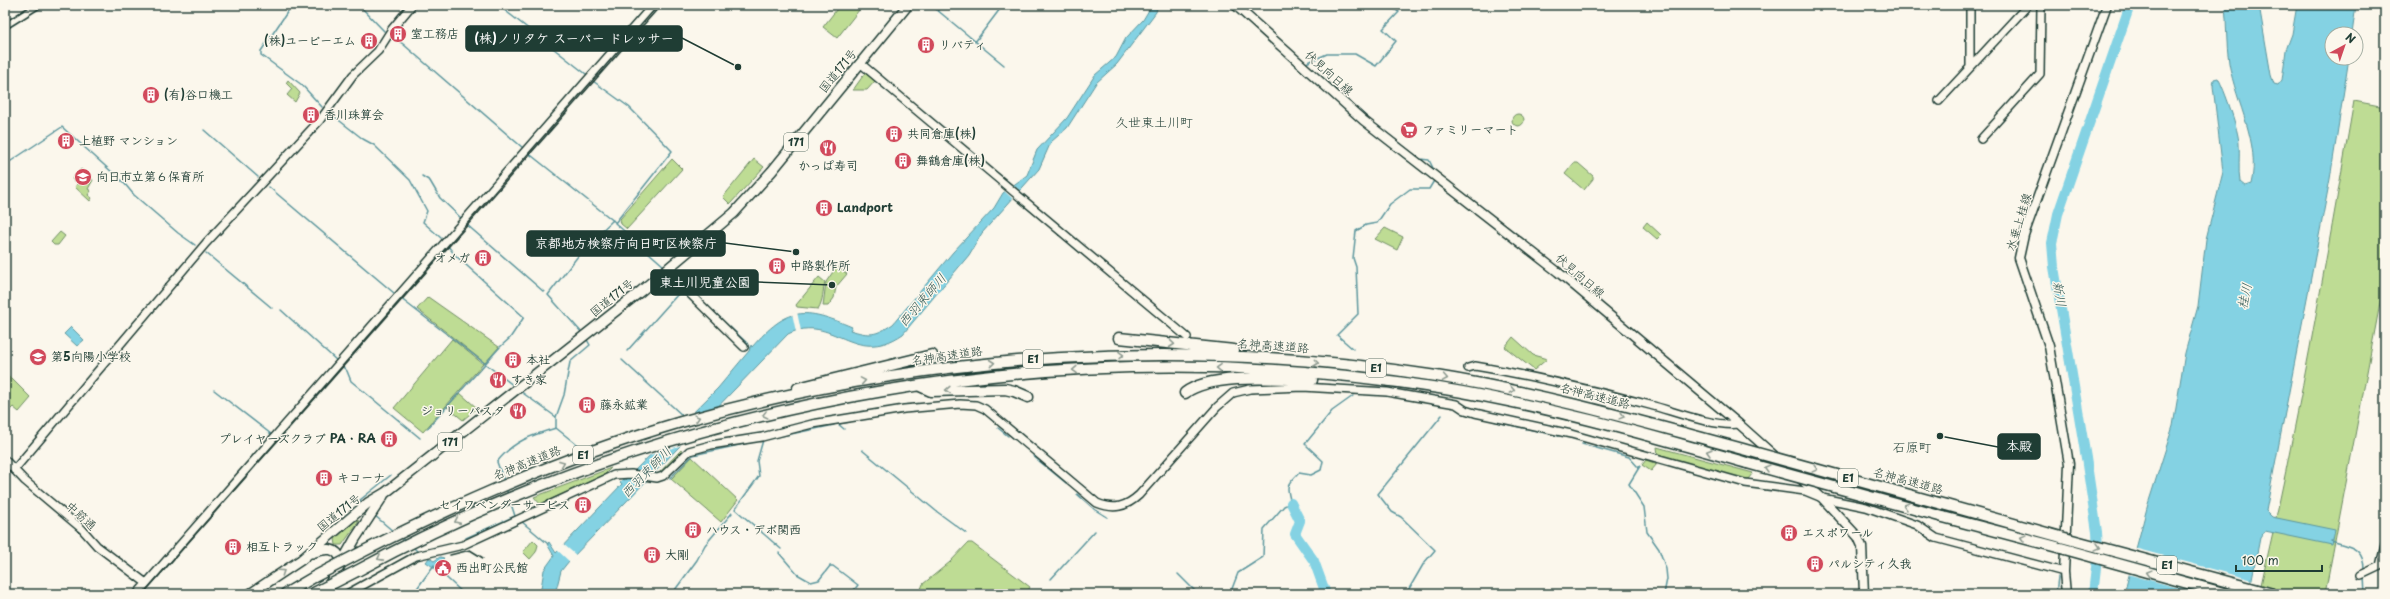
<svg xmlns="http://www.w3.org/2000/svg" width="2390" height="599" font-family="'Playpen Sans','Klee One',sans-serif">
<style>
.green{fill:#bedc94;stroke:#6e8c64}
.water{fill:#84d2e3;stroke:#5c969d}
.pier{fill:#fbf7ec}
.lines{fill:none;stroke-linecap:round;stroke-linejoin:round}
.stream{stroke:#5c969d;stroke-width:1.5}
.river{stroke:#84d2e3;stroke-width:10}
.tertiary-casing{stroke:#1f3d34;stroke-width:10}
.secondary-casing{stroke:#1f3d34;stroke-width:11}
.trunk-casing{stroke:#1f3d34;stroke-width:12}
.motorway-casing{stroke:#1f3d34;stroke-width:13}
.tertiary{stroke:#fbf7ec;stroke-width:7}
.secondary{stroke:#fbf7ec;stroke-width:8}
.trunk{stroke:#fbf7ec;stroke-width:9}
.motorway{stroke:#fbf7ec;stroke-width:10}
.rail{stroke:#1f3d34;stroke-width:1.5}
.motorway-bridge-casing{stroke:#1f3d34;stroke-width:13;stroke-linecap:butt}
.motorway-bridge{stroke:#fbf7ec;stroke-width:10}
.oneway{stroke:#8d9a90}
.labels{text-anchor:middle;stroke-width:3;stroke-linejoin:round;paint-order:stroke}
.shield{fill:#fbf7ec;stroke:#61756b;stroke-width:1}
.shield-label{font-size:11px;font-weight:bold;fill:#1f3d34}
.poi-label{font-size:12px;font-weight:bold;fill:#1f3d34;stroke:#fbf7ec;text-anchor:start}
.street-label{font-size:12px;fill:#1f3d34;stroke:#fbf7ec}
.neighbourhood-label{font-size:13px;fill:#1f3d34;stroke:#fbf7ec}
.water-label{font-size:13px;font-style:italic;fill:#335b57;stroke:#fbf7ec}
.leader{fill:none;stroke:#1f3d34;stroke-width:1.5}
.callout-dot{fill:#1f3d34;stroke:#fbf7ec;stroke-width:1.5}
.callout{fill:#1f3d34;stroke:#1f3d34;stroke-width:1.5}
.callout-label{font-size:13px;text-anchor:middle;font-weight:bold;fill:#fff}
</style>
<rect width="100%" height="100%" fill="#fbf7ec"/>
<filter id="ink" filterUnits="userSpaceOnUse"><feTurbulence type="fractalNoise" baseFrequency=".025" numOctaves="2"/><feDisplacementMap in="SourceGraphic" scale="8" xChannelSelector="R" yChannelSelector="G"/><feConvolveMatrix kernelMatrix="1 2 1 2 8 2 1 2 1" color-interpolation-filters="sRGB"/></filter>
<g filter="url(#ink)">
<path class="green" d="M840,5H863L837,38L823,27Z
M865,73L875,81L867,90H853Z
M288,80L300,93L295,102L287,95L292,89L286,83Z
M2354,101L2385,107V277L2325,594H2259C2297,431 2325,266 2354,101Z
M1512 120a6 6 0 1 1 12 0a6 6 0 1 1-12 0Z
M672,159L682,169L627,229L621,224L620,219Z
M754,159L764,167L730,204L723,197Z
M1574,163H1578L1593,176V179L1584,190L1565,174Z
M81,169L93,180L88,189L91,191L88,195L92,198L90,201L75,187L78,183L72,179Z
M1647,222L1661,235L1657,239L1643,227Z
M1385,228L1403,237L1397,250L1375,239Z
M60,232L65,236L58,245H54L51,242Z
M837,266L847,274L836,287L834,298L828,306H823L826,282Z
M819,277L825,282C822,292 824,299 818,309L797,307L796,305Z
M428,297L499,347L485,363L417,309Z
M1513,337L1533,355L1547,359L1534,370L1505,347Z
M452,339L483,364L423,432L394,408Z
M5,372L31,398L19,412L13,407L5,415Z
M460,393L477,408L463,420L447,407Z
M1657,447L1753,473L1748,479L1740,478L1658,455Z
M681,450L683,453L664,472L657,475Z
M692,457L738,500L721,522L671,479Z
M1646,460L1657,464L1651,471L1642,465Z
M611,468L604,475L540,504L534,497Z
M356,520L359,521L342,545H336L335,539Z
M533,540L538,545L536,552L530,559L523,552Z
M968,543H972L1030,587L1028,591L1031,593L919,594L923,584L950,562Z"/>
<path class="water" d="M1152,5H1158L1156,12L1117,64L1096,83L1067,128L1051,142L1039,169L982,233L969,255L903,334C853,368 833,312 788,334L569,561L561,571L555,594H540L544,570L554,556L547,544L549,542L556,553L622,484L620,482L623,479L625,480L718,388L749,351L751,345L752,347C788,306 804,307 852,327L850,330C870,336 875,336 893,324L953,252L994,208L1003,193L1027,175L1037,150L1067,118L1095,75L1116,57L1126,38L1143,20Z
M2225,5H2259L2271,75L2274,84L2278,85L2282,80L2286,50L2292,34L2297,5H2356L2352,34H2332V58H2349L2330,179L2266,511L2272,517L2335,530L2332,545L2265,531L2260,538L2249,594H2124L2148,504L2173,426L2185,353L2198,306L2206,239L2223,172L2213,86L2214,79L2218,78C2224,88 2239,131 2239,144C2240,156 2238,169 2240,182L2245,186L2251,184C2261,143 2236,104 2229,63C2226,44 2227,24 2225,5Z
M71,327L84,340L77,346L64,334Z
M440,557L444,558L436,566V569L426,562L429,558L434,561Z"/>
<path class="pier" d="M1012,184L1022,192L1015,201L1003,190Z
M797,312L801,331L796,332L792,313Z
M725,404L686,444L647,456L690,413Z
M562,543L577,556L571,563L556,549Z
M2134,548L2253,580L2251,594H2201L2127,574Z"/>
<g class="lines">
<path class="stream" d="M292,5L261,51V55L302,85L322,107
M359,5L384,31
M498,5L586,74
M931,5L1004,65
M1388,5L1399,12L1383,29L1396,41L1376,66L1355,54H1327L1306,63L1370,120L1420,159L1429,160L1435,172
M394,38L403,44L523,148
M975,42L1003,5
M593,81L629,107L672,151L615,223L664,266
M331,114L363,139L374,145L410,180L427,211L423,222L441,238
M204,130L258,177
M527,152L615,222
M5,165L62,127L124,183L134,195L178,233L195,245
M422,176L430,181L440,198L462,219
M269,187L394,293
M466,224L544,292
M206,253L272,308
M670,271L747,343L749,348
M400,298L514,386
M281,310L337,361
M583,334L548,295L585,247L613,220
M1353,349L1337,335L1358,314L1356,267L1353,258L1356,231L1366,225L1377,223L1390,204L1410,189H1429L1435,179
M627,351L678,294
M622,360L684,417
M341,365L347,371L351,381L420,438
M214,390L271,434
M520,391L556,417
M1493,421L1559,436
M838,424L850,422
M838,424L844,429
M998,428L1008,436
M427,429L500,347L510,338L524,317L456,256L447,245
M767,439L834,425
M763,440L757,461L759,476L735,509L781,549
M576,444L556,428V417L564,395L570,362L590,345L586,338
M1582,444L1629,457L1638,467
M862,450L936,511L966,533
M1033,456L1066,483
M1640,466L1629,484L1644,507L1647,532L1659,549L1666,569L1667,579L1664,594
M670,478L693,455L758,441
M504,481L497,462C513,441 532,435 556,428
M506,489L509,496
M1077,494L1094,509L1107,517
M363,503L360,500L391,475
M511,504L515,516
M374,515L394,532
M521,521L548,544
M400,537L406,542
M466,538L515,516
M2331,541C2350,547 2364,547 2364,570
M414,548L418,552
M779,553L797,574L811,582L819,580L830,566H833L858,585L851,594
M435,567L464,594
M1178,574L1198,594
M2364,576L2365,594
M1051,579L1095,531
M413,594L434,565
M672,594L697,560L705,545L732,513
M1230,594L1238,573L1263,557L1264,529L1284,506L1291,503C1286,486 1286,486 1299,473L1311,475L1321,470L1323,461L1305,444L1332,411L1353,396
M1406,594L1424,563L1435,550L1401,517L1392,512L1378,494L1442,415
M2056,594L2058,577"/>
<path class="river" d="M1291,503L1300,521L1295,534L1314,561L1326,594
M2093,594L2098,550L2097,532L2086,458L2054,267L2052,243L2058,214L2130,5"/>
<g class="tertiary-casing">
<path id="tertiary" d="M860,63L1187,337
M1970,67V5
M1939,101L2028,5
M1981,139L2040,74L2041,5
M663,273L671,281L685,289L744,347
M1468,368L1475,366C1535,376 1592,390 1650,405C1676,412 1713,427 1739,424
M5,460L25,481L82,529L97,546L146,583
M14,470L206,243L320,120L353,75L378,51L392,29L412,5
M2361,575L2380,566L2385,545
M137,594L653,5
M347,594L416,556L463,545L614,475L631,474L657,478L663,476L689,451L711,445L762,437L812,424L904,409L960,404L976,405L985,409L1097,503C1114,510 1126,507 1139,495L1217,407L1233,393L1250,389L1303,387L1387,392L1456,404L1465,410L1475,413L1571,434L1745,483L1805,491L1822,498L1866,507L1917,525L1936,538L2064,572"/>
</g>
<g class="secondary-casing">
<path id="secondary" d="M1235,5L1363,120L1558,272L1739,424L1822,498L1858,537L1862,546L1864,594
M2066,594L2064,572L2069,464L2049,346L2019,258L2024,235L2107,5"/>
</g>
<g class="trunk-casing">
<path id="trunk" d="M312,553C326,548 337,546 342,562
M250,594L301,560L368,503L385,493L641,291L734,213L772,171L908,5
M324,594L355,539L383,496"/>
</g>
<g class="motorway-casing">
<path id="motorway" d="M1119,338L1234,350
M920,386L931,391L1005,389L1014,391L1028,397
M798,388L932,355
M1185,393C1211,373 1279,379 1312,380
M1946,505L2061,537
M1943,517L2061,548
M362,552C464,500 571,454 681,422C926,352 1185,337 1436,376C1542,393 1646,423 1750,451
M357,571C684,394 1072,329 1439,388C1544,405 1645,434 1747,463
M285,594L314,577"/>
</g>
<use href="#tertiary" class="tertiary"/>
<use href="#secondary" class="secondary"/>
<use href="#trunk" class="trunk"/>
<use href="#motorway" class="motorway"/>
<path class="rail" d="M5,22L32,5
M5,30L45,5
M450,555L470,550L483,558
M143,594L661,5"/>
<g class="motorway-bridge-casing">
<path id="motorway-bridge" d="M1750,451L1946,505
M1747,463L1943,517
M2061,537L2273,594
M2061,548L2227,594
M314,577L362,552
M312,594L357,571"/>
</g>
<use href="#motorway-bridge" class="motorway-bridge"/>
</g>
<defs><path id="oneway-chevron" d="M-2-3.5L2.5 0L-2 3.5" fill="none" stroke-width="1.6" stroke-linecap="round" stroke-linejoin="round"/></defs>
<g class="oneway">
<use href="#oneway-chevron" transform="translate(1172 344) rotate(6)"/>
<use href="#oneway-chevron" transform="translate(1121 355) rotate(-1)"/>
<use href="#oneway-chevron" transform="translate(992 363) rotate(-6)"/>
<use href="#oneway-chevron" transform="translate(1316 363) rotate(6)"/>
<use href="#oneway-chevron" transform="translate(1219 368) rotate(-178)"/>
<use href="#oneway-chevron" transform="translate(1075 370) rotate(178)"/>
<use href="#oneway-chevron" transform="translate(1445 378) rotate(10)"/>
<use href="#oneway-chevron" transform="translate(863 381) rotate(-10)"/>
<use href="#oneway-chevron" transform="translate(948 390) rotate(178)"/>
<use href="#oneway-chevron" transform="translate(1512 390) rotate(11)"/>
<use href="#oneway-chevron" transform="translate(765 415) rotate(166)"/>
<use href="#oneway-chevron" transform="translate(1622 416) rotate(15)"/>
<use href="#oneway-chevron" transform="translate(697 418) rotate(-15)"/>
<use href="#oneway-chevron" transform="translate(1709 452) rotate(-164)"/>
<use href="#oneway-chevron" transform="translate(562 463) rotate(-21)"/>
<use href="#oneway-chevron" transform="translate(1767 468) rotate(-165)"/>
<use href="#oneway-chevron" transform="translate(1815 469) rotate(15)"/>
<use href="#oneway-chevron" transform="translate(1906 506) rotate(-165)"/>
<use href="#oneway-chevron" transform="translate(457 521) rotate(156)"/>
<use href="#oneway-chevron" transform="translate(2023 538) rotate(-165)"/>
<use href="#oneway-chevron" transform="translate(2098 547) rotate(15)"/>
<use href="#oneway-chevron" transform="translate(380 558) rotate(152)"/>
<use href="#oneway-chevron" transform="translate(282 572) rotate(-34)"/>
<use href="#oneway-chevron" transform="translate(2149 573) rotate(-165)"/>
</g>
</g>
<defs>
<g id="building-disc" transform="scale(0.9)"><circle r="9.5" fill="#d1495b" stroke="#fbf7ec"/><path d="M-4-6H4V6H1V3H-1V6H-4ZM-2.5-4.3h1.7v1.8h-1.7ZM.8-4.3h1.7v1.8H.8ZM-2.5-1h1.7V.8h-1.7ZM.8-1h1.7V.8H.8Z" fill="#fff"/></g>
<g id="supermarket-disc" transform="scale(0.9)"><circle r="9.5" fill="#d1495b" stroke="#fbf7ec"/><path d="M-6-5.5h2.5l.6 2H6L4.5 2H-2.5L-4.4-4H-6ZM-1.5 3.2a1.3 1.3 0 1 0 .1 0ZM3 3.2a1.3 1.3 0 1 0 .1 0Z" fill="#fff"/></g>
<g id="restaurant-disc" transform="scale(0.9)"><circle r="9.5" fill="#d1495b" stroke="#fbf7ec"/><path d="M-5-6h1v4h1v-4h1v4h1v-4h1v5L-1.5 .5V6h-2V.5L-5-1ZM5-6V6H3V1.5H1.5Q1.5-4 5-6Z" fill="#fff"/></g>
<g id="school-disc" transform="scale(0.9)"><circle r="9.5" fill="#d1495b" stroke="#fbf7ec"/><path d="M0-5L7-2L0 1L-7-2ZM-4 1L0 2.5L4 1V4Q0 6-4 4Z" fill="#fff"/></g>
<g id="civic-disc" transform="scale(0.9)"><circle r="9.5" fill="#d1495b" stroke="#fbf7ec"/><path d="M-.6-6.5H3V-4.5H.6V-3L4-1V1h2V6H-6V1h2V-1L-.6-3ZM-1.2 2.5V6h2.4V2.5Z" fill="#fff"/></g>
</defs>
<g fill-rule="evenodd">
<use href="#building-disc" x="398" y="34"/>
<use href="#building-disc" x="369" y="41"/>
<use href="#building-disc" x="926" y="45"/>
<use href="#building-disc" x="151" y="95"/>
<use href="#building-disc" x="311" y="115"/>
<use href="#supermarket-disc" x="1409" y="130"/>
<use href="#building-disc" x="894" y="134"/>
<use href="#building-disc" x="66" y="141"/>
<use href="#restaurant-disc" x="828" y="148"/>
<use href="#building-disc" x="903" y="161"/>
<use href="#school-disc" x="83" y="177"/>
<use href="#building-disc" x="824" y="208"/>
<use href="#building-disc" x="483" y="258"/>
<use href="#building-disc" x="777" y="266"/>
<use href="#school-disc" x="38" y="357"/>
<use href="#building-disc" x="513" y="360"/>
<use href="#restaurant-disc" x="498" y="380"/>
<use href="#building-disc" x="587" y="405"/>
<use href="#restaurant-disc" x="518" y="411"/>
<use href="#building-disc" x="389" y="439"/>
<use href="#building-disc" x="324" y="478"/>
<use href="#building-disc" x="583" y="505"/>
<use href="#building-disc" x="693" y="530"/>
<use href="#building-disc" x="1789" y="533"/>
<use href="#building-disc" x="233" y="547"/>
<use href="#building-disc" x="652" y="555"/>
<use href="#building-disc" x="1815" y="564"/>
<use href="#civic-disc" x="443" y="568"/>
</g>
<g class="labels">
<g class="shield">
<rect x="784" y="133" width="24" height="18" rx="3"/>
<rect x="1023" y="350" width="20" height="18" rx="3"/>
<rect x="1366" y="359" width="20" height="18" rx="3"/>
<rect x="438" y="433" width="24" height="18" rx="3"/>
<rect x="573" y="446" width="20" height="18" rx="3"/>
<rect x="1838" y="469" width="20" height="18" rx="3"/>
<rect x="2157" y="556" width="20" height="18" rx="3"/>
</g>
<g class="shield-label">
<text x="796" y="146">171</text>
<text x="1033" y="363">E1</text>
<text x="1376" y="372">E1</text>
<text x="450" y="446">171</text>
<text x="583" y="459">E1</text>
<text x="1848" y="482">E1</text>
<text x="2167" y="569">E1</text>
</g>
<g class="poi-label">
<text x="411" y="38">室工務店</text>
<text x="356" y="45" text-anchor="end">(株)ユービーエム</text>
<text x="939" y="49">リバティ</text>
<text x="164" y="99">(有)谷口機工</text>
<text x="324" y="119">香川珠算会</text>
<text x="1422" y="134">ファミリーマート</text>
<text x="907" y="138">共同倉庫(株)</text>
<text x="79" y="145">上植野 マンション</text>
<text x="916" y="165">舞鶴倉庫(株)</text>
<text x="828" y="170" text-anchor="middle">かっぱ寿司</text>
<text x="96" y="181">向日市立第６保育所</text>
<text x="837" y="212">Landport</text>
<text x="470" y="262" text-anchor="end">オメガ</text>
<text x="790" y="270">中路製作所</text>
<text x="51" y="361">第5向陽小学校</text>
<text x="526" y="364">本社</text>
<text x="511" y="384">すき家</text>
<text x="600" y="409">藤永鉱業</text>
<text x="505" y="415" text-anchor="end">ジョリーパスタ</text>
<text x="376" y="443" text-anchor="end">プレイヤーズクラブ PA・RA</text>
<text x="337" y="482">キコーナ</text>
<text x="570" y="509" text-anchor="end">セイワベンダーサービス</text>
<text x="706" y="534">ハウス・デポ関西</text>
<text x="1802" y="537">エスポワール</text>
<text x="246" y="551">相互トラック</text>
<text x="665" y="559">大剛</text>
<text x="1828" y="568">パルシティ久我</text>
<text x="456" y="572">西出町公民館</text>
</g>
<g class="street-label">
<text transform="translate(838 71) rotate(-51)" y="4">国道171号</text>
<text transform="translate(1329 73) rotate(42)" y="4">伏見向日線</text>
<text transform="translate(2019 222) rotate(-73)" y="4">水垂上桂線</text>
<text transform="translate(1580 276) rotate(41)" y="4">伏見向日線</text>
<text transform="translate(612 298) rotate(-39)" y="4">国道171号</text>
<text transform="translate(1273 346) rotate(4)" y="4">名神高速道路</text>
<text transform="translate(947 356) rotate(-8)" y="4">名神高速道路</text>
<text transform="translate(1595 396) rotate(14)" y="4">名神高速道路</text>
<text transform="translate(527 463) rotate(-22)" y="4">名神高速道路</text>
<text transform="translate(1908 481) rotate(15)" y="4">名神高速道路</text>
<text transform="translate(339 513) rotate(-39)" y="4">国道171号</text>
<text transform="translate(81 516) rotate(43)" y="4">中筋通</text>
</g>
<g class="neighbourhood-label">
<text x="1154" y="127">久世東土川町</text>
<text x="1912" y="452">石原町</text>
</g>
<g class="water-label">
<text transform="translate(2060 294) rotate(81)" y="5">新川</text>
<text transform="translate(2244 296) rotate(-78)" y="5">桂川</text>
<text transform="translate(922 300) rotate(-49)" y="5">西羽束師川</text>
<text transform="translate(646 472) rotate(-46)" y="5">西羽束師川</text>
</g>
</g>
<path class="leader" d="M738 67L682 38M796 252L725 243M832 285L758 282M1940 436L1998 447"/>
<g class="callout-dot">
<circle cx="738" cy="67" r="4"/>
<circle cx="796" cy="252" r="4"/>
<circle cx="832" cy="285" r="4"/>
<circle cx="1940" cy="436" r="4"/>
</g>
<g class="callout">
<rect x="466" y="26" width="216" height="25" rx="4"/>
<rect x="527" y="231" width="198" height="25" rx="4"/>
<rect x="651" y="270" width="107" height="25" rx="4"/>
<rect x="1998" y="434" width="42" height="25" rx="4"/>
</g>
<g class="callout-label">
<text x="574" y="43">(株)ノリタケ スーパー ドレッサー</text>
<text x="626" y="248">京都地方検察庁向日町区検察庁</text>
<text x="705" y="287">東土川児童公園</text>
<text x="2019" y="451">本殿</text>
</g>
<rect width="2390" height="599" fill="none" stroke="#fbf7ec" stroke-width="20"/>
<rect x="10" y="10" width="2370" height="579" fill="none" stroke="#1f3d34" stroke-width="1.5" filter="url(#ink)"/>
<g transform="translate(2344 46) rotate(40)"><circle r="19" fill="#fbf7ec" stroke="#a3ada2"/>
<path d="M0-3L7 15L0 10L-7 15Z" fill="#d1495b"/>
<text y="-6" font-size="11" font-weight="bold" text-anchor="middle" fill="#1f3d34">N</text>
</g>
<path d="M2236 565v6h86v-6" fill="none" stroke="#1f3d34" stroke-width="2"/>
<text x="2242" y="565" font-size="12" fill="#1f3d34" stroke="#fbf7ec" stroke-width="3" paint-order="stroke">100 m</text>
</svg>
